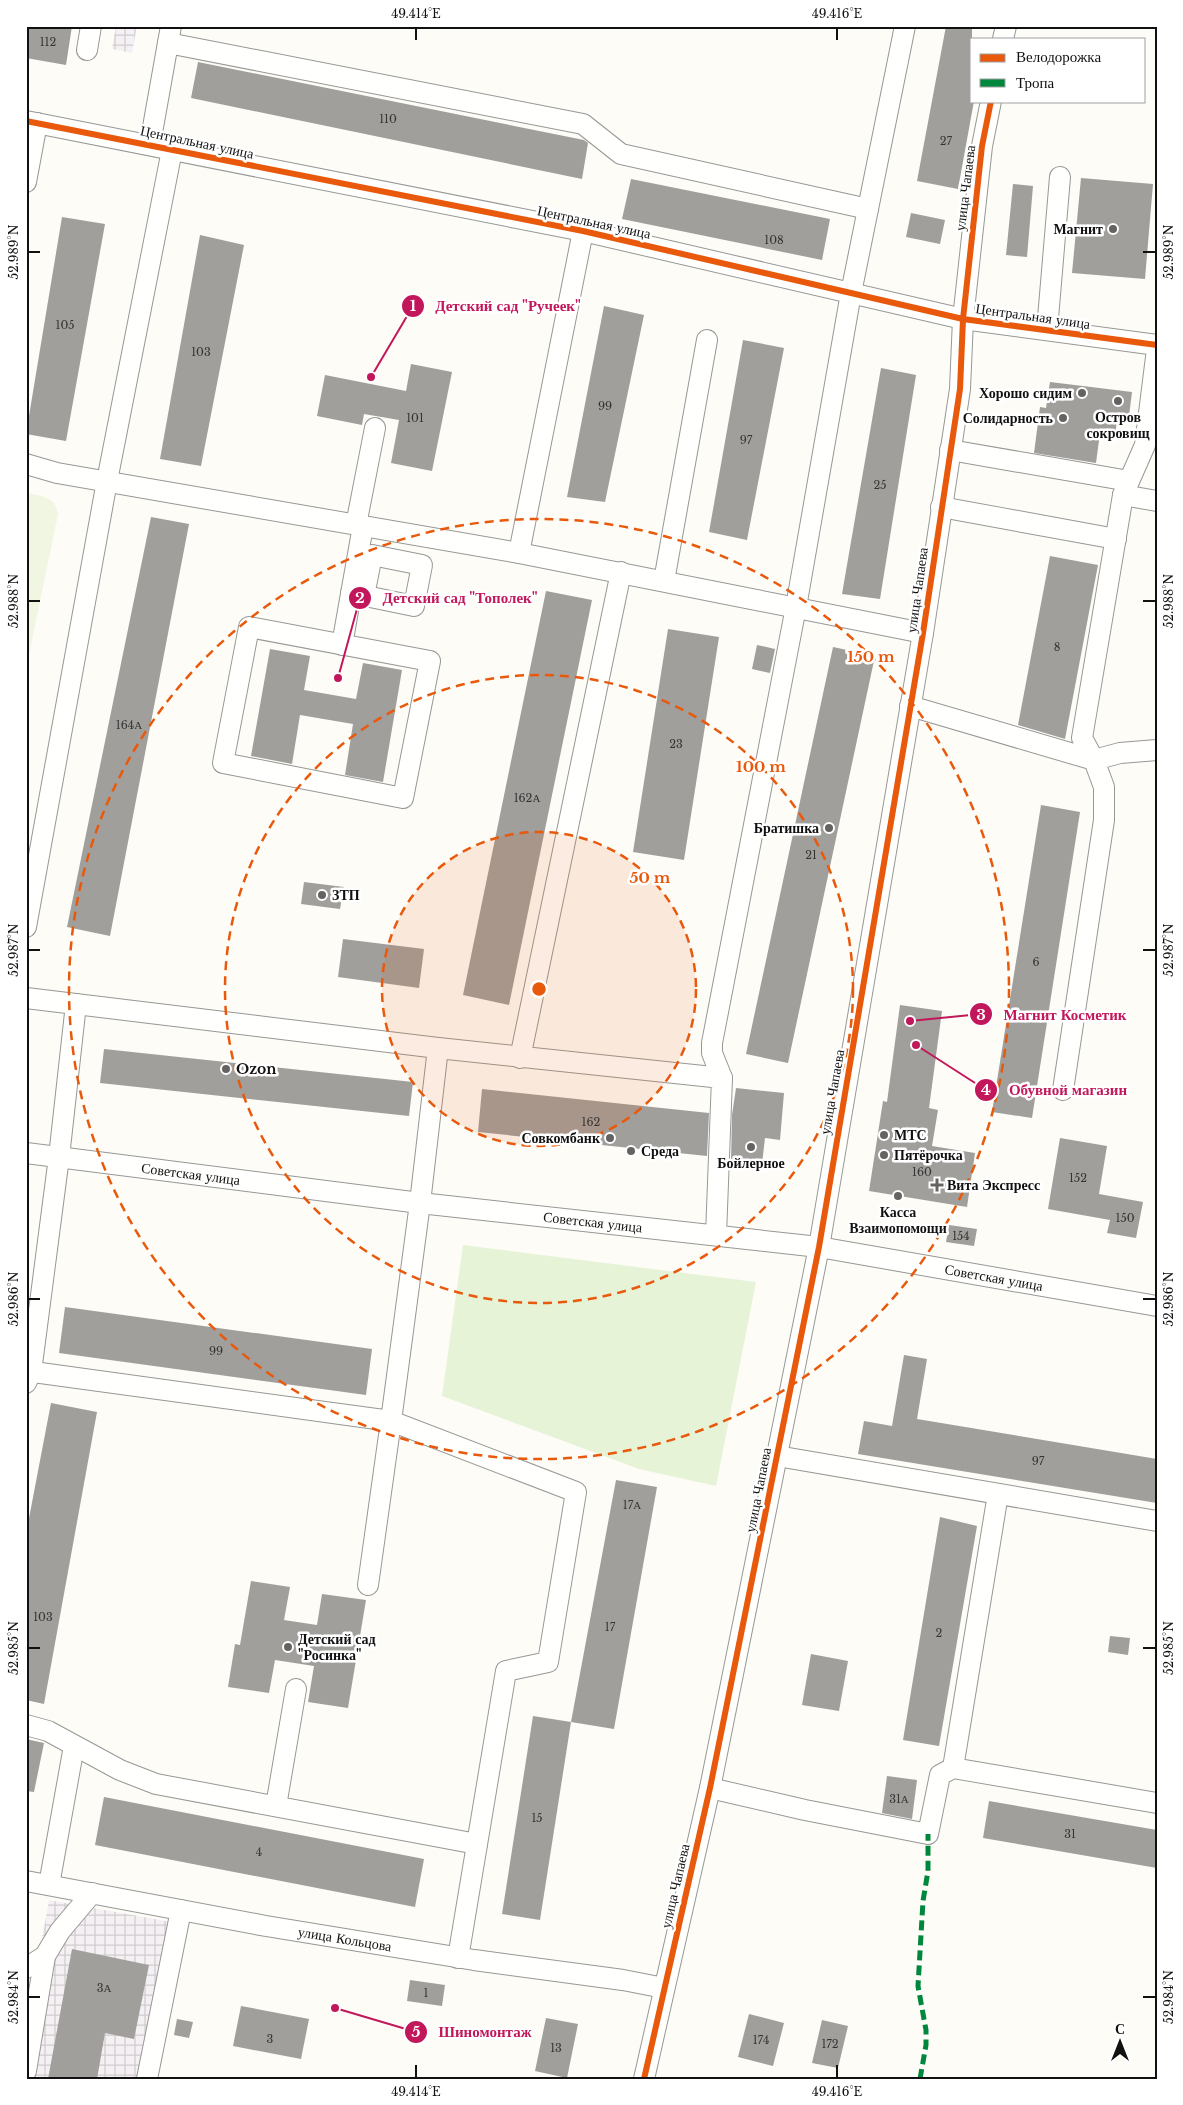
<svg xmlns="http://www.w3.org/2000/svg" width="1183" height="2105" font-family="'Libre Baskerville',serif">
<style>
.industrial{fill:url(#industrial-grid)}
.park{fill:#e7f3d7}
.pitch{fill:#f0f6e1}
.building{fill:#a19f9c}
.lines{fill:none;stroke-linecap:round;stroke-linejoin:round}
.minor-casing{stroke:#979795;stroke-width:22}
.minor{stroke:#fffffe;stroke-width:20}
.quiet{stroke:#00873e;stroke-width:5;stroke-dasharray:10 5;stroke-linecap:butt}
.cycleway-casing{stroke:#fff;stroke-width:9}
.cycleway{stroke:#e8590c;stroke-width:6}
.ticks{fill:none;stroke:#111;stroke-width:2}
.ring{fill:none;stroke:#e8590c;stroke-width:2.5;stroke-dasharray:9 6}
.poi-dot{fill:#646362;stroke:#fff;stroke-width:2}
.labels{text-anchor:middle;stroke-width:5;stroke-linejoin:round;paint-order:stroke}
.number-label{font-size:11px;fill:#353434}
.street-label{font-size:14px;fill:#111;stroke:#fff}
.poi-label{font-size:14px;font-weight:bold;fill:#111;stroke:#fff;text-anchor:start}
.centre{fill:#e8590c;stroke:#fff;stroke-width:2.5}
.ring-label{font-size:15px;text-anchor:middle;font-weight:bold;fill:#e8590c;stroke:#fff;stroke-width:5;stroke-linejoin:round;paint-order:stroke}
.leader{fill:none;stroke:#c2185b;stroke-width:2}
.callout-dot{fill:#c2185b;stroke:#fff;stroke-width:2}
.mark-label{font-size:15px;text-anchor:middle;font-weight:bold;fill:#fff}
.callout-label{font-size:15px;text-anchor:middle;font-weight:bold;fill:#c2185b;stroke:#fff;stroke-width:5;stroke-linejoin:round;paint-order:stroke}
.neatline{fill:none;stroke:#111;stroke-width:2}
.ticks-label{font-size:12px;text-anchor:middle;fill:#111}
</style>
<defs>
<pattern id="industrial-grid" width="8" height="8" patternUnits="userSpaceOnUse" patternTransform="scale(1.25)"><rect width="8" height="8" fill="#f5f0f3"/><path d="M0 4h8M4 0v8" fill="none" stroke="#d1cdcf"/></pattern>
</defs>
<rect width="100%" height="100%" fill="#fdfcf7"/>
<path class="industrial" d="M116,26H137L132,53L112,49Z
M49,1900L177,1923L150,2079H26V1955L40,1951Z"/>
<path class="park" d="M463,1245L756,1282L716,1486L639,1469L442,1396Z"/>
<path class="pitch" d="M26,493C41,496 55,496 58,514L26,669Z"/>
<path class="building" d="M26,26H72L66,65L26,58Z
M946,26H972V101H974L958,189L917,181Z
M198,62L584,140L588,143L582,179L191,98Z
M1081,178L1153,184L1145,279L1072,273Z
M631,179L830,219L822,260L622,219Z
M1013,184L1033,186L1027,257L1006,255Z
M911,213L945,220L940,244L906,237Z
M62,217L105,224L66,441L26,434Z
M200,235L244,245L201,466L160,459Z
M604,306L644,315L605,502L567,497Z
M743,340L784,348L747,540L709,532Z
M411,364L452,372L432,471L391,463L399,420L364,414L362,425L317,416L325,375L406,391Z
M881,368L916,375L880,599L842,594Z
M1050,382L1132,392L1129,416L1118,414L1115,435L1100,433L1096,463L1034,453L1040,407L1046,408Z
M151,517L189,524L110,936L67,927Z
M1050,556L1098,565L1065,739L1018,725Z
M546,591L592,600L509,1005L463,995Z
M668,629L719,637L684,860L633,852Z
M757,645L775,649L770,673L752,669Z
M833,647L875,656L788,1063L746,1054Z
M270,649L310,656L304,690L356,699L363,663L402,670L383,782L345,775L353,724L300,715L292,764L251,756Z
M1041,805L1080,812L1032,1118L992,1112Z
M304,882L344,887L340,909L301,904Z
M343,939L424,949L419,988L338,977Z
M900,1005L942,1011L929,1108L938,1110L932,1146L975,1153L967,1207L869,1191L883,1101L887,1102Z
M104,1049L413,1082L409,1116L100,1083Z
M736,1088L784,1093L780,1140L765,1138L762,1164L731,1161L732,1115Z
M482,1089L709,1113L707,1156L478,1132Z
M1060,1138L1107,1146L1099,1194L1143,1202L1136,1238L1107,1233L1110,1220L1048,1209Z
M949,1225L977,1229L974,1246L946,1242Z
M65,1307L372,1349L366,1395L59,1353Z
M904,1355L927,1359L917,1419L1157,1459V1503L858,1454L864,1421L892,1426Z
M51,1403L97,1412L44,1704L26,1700V1534Z
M616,1480L657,1487L614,1729L571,1722Z
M940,1517L977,1526L939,1746L903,1740Z
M251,1581L290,1587L284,1620L317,1625L322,1594L366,1600L348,1708L308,1702L314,1666L275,1660L269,1693L228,1687L235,1644L240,1645Z
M1110,1636L1130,1638L1128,1655L1108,1652Z
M811,1654L848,1661L839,1711L802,1705Z
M533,1716L571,1722L540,1920L502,1914Z
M26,1739L44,1743L34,1792L26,1791Z
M887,1776L917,1780L912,1819L882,1813Z
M104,1797L424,1859L415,1907L95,1845Z
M989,1801L1157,1830V1868L983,1838Z
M72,1949L149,1965L134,2039L105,2033L97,2079H48Z
M410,1980L445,1985L442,2006L407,2001Z
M241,2006L309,2019L301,2059L233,2046Z
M749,2014L784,2023L773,2066L738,2057Z
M546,2018L578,2024L567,2078L535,2071Z
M177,2019L193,2022L189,2038L174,2035Z
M822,2020L848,2026L838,2068L812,2063Z"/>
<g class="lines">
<g class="minor-casing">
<g id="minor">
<path d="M1003,39L1006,26"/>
<path d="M168,43L583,124L621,154L868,209"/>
<path d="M87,50L91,26"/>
<path d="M26,121L583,231L963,319L1157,345"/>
<path d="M150,144L171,26"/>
<path d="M26,182L37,123"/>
<path d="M1047,330L1060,177"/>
<path d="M1157,349L1145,445L1123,495L1082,738L1094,760L1120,753L1157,750"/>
<path d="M950,450L1129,481"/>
<path d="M26,464L57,473L519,553L923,633"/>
<path d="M1123,495L1157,501"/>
<path d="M941,507L1116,539"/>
<path d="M356,525L375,428"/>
<path d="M519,553L583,231"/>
<path d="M664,581L707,340"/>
<path d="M351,593L414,606L422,565L372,555L364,596"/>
<path d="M249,627L430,661L403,798L223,763Z"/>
<path d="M342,645L363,526"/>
<path d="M910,706L1094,760L1104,787V820L1063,1090"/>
<path d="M26,927L107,481L172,150"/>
<path d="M26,998L438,1048L722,1078L716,1235"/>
<path d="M520,1058L621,572"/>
<path d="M722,1078L712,1053V1043L796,607L851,293L905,26"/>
<path id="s1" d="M26,1153L420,1203L819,1247L1157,1306"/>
<path d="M26,1371L391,1421L420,1203L438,1048"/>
<path d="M26,1383L31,1372L59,1157L76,1004"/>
<path d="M777,1456L1157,1521"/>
<path d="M368,1585L391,1421L576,1492L548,1662L506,1671L458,1958"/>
<path d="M26,1725L48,1731L120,1770L156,1784L477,1844"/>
<path d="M953,1768L998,1494"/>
<path d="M710,1788L805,1810L928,1834L940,1775L953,1768L1157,1803"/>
<path d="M276,1806L296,1689"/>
<path id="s2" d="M26,1881L266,1926L474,1960L623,1980L664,1988"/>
<path d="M49,1885L74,1746"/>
<path d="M26,1968L45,1956L60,1931L92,1893"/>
<path d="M26,2071L45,1956"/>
<path d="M147,2079L181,1910"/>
<path d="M644,2079L710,1788L819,1247L923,633L960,389L963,319L982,146L991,101"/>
</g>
</g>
<use href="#minor" class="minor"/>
<path class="quiet" d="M920,2079L926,2045V2030L918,1986L923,1901L928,1871V1834"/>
<g class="cycleway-casing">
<path id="cycleway" d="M26,121L583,231L963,319L1157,345
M644,2079L710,1788L819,1247L923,633L960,389L963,319L982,146L991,101"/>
</g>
<use href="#cycleway" class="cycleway"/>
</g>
<path class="ticks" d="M416,28V40M837,28V40M28,252H40M1143,252H1156M28,601H40M1143,601H1156M28,950H40M1143,950H1156M28,1299H40M1143,1299H1156M28,1648H40M1143,1648H1156M28,1997H40M1143,1997H1156M416,2065V2078M837,2065V2078"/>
<circle cx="539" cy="989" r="157" fill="#e8590c" fill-opacity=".12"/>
<g class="ring">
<circle cx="539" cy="989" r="157"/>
<circle cx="539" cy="989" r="314"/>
<circle cx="539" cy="989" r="470"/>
</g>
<g class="poi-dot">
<circle cx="1113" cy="229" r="5"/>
<circle cx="1082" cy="393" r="5"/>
<circle cx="1118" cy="401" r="5"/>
<circle cx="1063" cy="418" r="5"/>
<circle cx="829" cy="828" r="5"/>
<circle cx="322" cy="895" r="5"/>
<circle cx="226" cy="1069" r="5"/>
<circle cx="884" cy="1135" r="5"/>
<circle cx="610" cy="1138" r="5"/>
<circle cx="751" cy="1147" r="5"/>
<circle cx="631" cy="1151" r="5"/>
<circle cx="884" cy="1155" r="5"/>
<path d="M934.5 1177.5h5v5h5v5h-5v5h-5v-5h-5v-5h5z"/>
<circle cx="898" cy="1196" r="5"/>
<circle cx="288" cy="1647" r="5"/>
</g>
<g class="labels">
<g class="number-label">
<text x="48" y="46">112</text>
<text x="388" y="123">110</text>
<text x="946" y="145">27</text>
<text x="774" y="244">108</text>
<text x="65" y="329">105</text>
<text x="201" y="356">103</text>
<text x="605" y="410">99</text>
<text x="415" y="422">101</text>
<text x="746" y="444">97</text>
<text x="880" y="489">25</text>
<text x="1057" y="651">8</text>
<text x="129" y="729">164А</text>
<text x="676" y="748">23</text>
<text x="527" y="802">162А</text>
<text x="811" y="859">21</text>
<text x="1036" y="966">6</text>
<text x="591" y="1126">162</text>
<text x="922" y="1176">160</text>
<text x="1078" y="1182">152</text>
<text x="1125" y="1222">150</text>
<text x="961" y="1240">154</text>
<text x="216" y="1355">99</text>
<text x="1038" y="1465">97</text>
<text x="632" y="1509">17А</text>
<text x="43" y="1621">103</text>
<text x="610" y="1631">17</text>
<text x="939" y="1637">2</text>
<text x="899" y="1803">31А</text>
<text x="537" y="1822">15</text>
<text x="1070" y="1838">31</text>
<text x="259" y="1856">4</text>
<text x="104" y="1992">3А</text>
<text x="426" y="1997">1</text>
<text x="270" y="2043">3</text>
<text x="761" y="2044">174</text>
<text x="830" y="2048">172</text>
<text x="556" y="2052">13</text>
</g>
<g class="street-label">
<text transform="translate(197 142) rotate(12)" y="5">Центральная улица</text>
<text transform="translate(965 188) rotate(-83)" y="5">улица Чапаева</text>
<text transform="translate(594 222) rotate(12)" y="5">Центральная улица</text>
<text transform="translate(1033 316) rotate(8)" y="5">Центральная улица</text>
<text transform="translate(917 590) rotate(-82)" y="5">улица Чапаева</text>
<text transform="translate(832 1092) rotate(-80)" y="5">улица Чапаева</text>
<text dy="5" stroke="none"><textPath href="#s1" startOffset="166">Советская улица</textPath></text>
<text dy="5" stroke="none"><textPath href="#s1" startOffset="571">Советская улица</textPath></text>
<text dy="5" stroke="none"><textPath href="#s1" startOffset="976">Советская улица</textPath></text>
<text transform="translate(758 1490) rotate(-79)" y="5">улица Чапаева</text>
<text transform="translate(675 1886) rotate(-77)" y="5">улица Чапаева</text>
<text dy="5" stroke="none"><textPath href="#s2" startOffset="324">улица Кольцова</textPath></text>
</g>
<g class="poi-label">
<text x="1103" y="234" text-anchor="end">Магнит</text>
<text x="1072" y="398" text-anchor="end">Хорошо сидим</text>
<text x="1118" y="422" text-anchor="middle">Остров<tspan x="1118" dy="16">сокровищ</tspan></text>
<text x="1053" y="423" text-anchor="end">Солидарность</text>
<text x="819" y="833" text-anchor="end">Братишка</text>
<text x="332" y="900">ЗТП</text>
<text x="236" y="1074">Ozon</text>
<text x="894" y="1140">МТС</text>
<text x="600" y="1143" text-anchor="end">Совкомбанк</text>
<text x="641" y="1156">Среда</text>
<text x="894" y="1160">Пятёрочка</text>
<text x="751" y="1168" text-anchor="middle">Бойлерное</text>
<text x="947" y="1190">Вита Экспресс</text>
<text x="898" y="1217" text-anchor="middle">Касса<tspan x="898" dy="16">Взаимопомощи</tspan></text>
<text x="298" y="1644">Детский сад<tspan x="298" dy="16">"Росинка"</tspan></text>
</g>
</g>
<circle cx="539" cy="989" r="8" class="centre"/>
<g class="ring-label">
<text x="871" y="662">150 m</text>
<text x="761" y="772">100 m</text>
<text x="650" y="883">50 m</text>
</g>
<path class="leader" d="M371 377L413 306M338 678L360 598M910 1021L981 1014M916 1045L986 1090M335 2008L416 2032"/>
<g class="callout-dot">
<circle cx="371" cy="377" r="5"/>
<circle cx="338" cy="678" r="5"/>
<circle cx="910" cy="1021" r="5"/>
<circle cx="916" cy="1045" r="5"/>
<circle cx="335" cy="2008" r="5"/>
<circle cx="413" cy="306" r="12"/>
<circle cx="360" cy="598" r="12"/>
<circle cx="981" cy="1014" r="12"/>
<circle cx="986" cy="1090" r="12"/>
<circle cx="416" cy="2032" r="12"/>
</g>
<g class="mark-label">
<text x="413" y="311">1</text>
<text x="360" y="603">2</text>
<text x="981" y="1020">3</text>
<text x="986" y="1095">4</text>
<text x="416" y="2037">5</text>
</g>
<g class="callout-label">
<text x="508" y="311">Детский сад "Ручеек"</text>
<text x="460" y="603">Детский сад "Тополек"</text>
<text x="1065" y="1020">Магнит Косметик</text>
<text x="1068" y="1095">Обувной магазин</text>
<text x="485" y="2037">Шиномонтаж</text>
</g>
<rect width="1183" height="2105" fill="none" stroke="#ffffff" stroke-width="55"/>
<rect x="970" y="38" width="175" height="65" fill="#ffffff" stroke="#a0a0a0"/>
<rect x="980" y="54" width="25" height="8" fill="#e8590c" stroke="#a0a0a0"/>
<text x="1016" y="62" font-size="15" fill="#111111">Велодорожка</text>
<rect x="980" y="79" width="25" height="8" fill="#00873e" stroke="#a0a0a0"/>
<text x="1016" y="88" font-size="15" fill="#111111">Тропа</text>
<g transform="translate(1120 2042)" stroke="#ffffff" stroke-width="4" paint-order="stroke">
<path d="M0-4L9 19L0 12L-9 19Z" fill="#111111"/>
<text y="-8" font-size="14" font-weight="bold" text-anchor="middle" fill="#111111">С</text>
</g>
<rect x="28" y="28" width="1128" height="2050" class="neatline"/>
<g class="ticks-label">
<text x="416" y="18">49.414°E</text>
<text x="837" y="18">49.416°E</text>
<text transform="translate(14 252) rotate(-90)" y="4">52.989°N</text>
<text transform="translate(1169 252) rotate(-90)" y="4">52.989°N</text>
<text transform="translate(14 601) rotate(-90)" y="4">52.988°N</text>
<text transform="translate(1169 601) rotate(-90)" y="4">52.988°N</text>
<text transform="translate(14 950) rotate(-90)" y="4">52.987°N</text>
<text transform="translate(1169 950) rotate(-90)" y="4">52.987°N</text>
<text transform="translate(14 1299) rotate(-90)" y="4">52.986°N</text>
<text transform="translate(1169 1299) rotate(-90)" y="4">52.986°N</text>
<text transform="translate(14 1648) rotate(-90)" y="4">52.985°N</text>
<text transform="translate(1169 1648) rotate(-90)" y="4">52.985°N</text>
<text transform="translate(14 1997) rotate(-90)" y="4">52.984°N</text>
<text transform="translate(1169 1997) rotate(-90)" y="4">52.984°N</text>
<text x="416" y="2096">49.414°E</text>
<text x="837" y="2096">49.416°E</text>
</g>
</svg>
